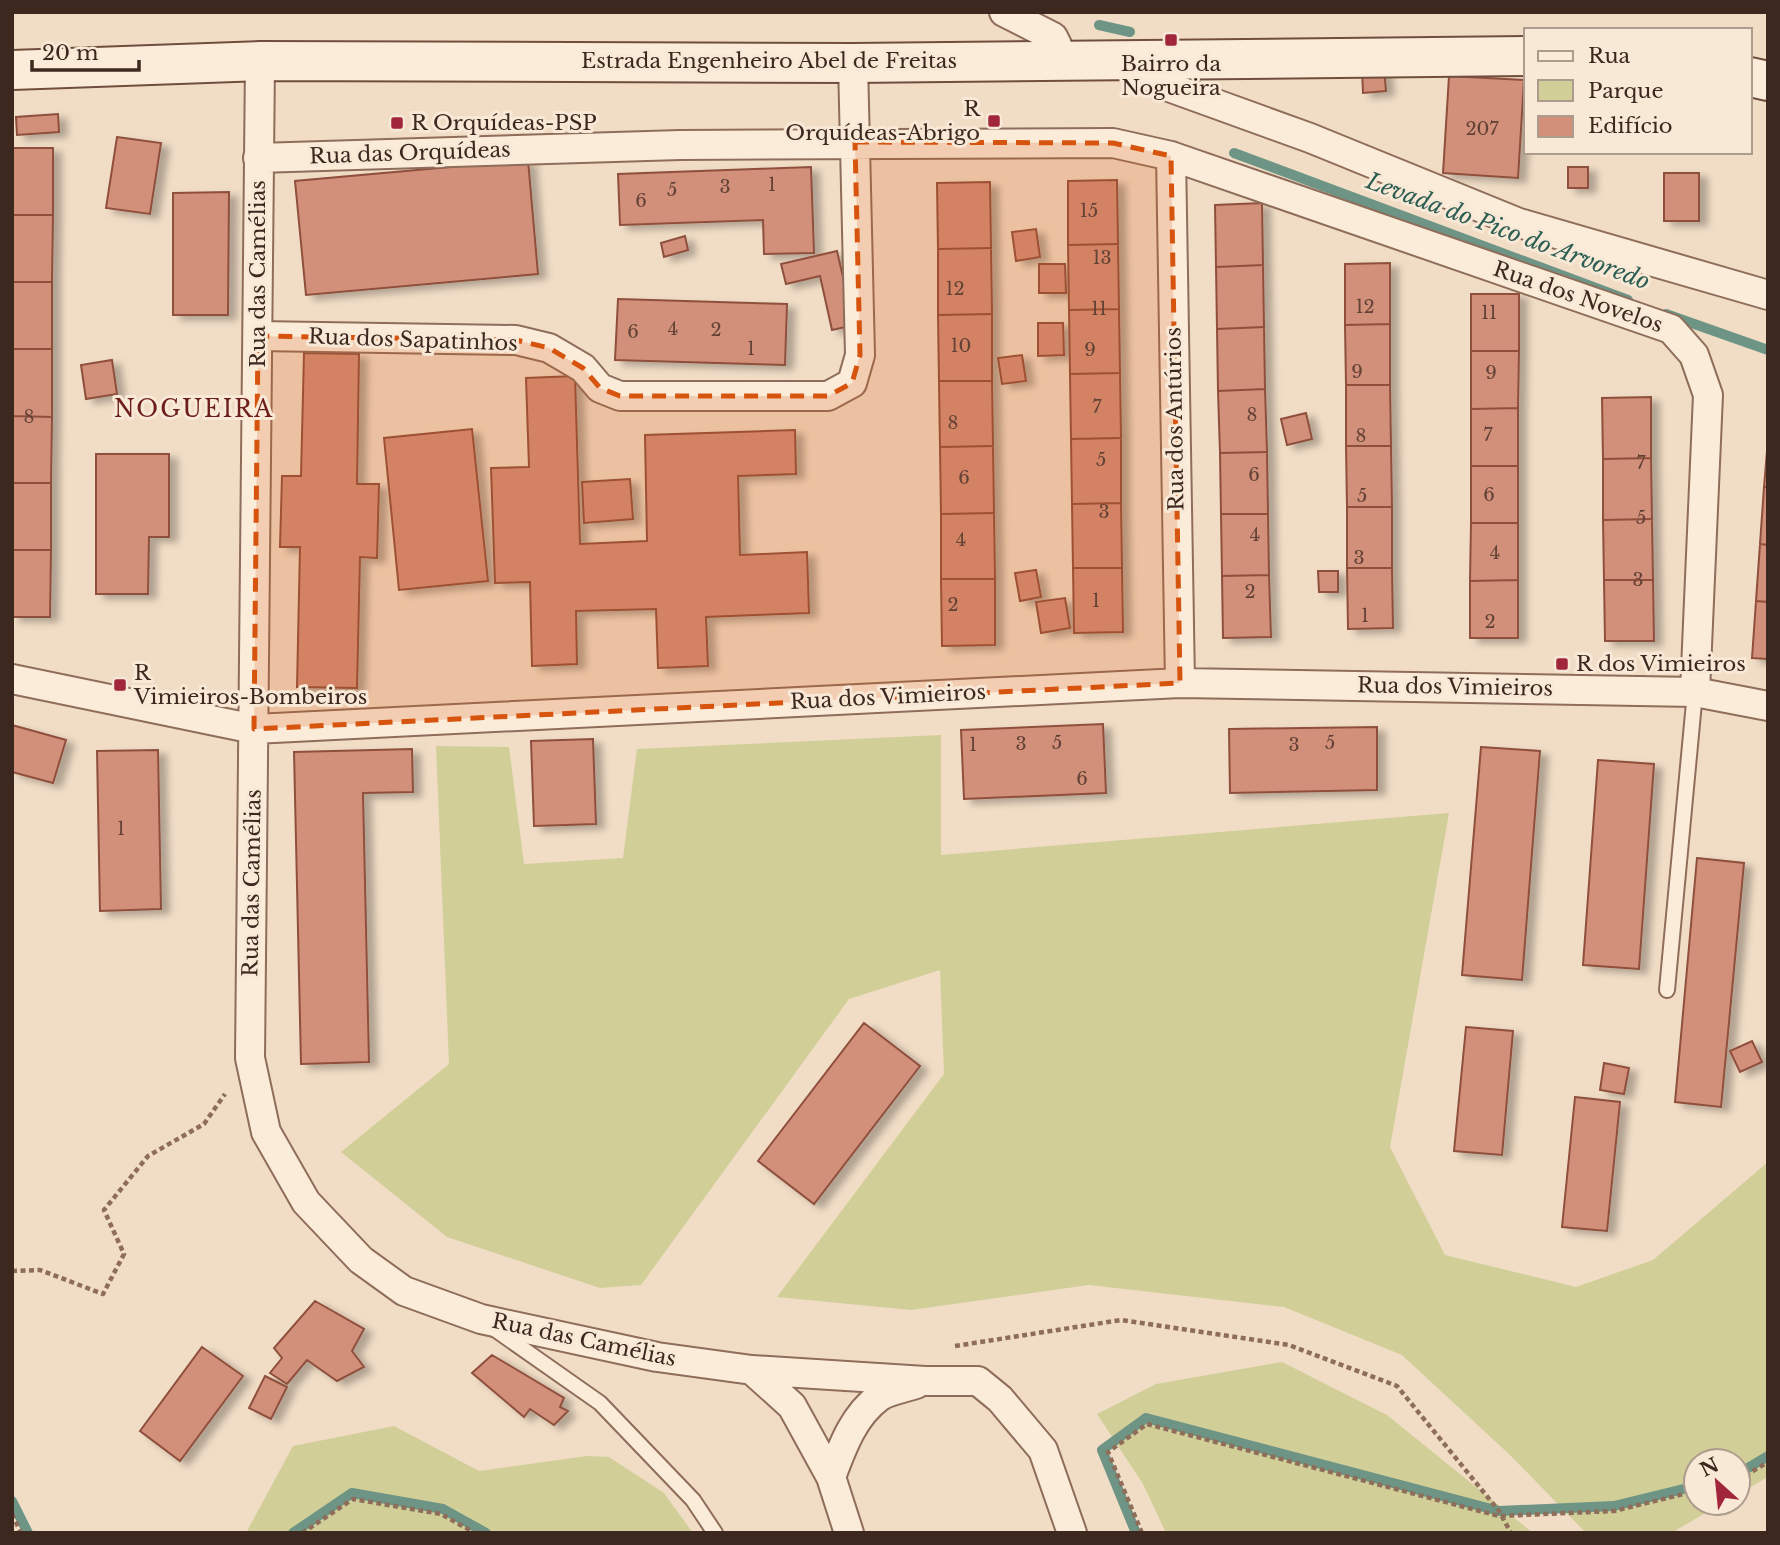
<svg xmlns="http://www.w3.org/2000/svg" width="1780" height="1545" font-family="'Libre Baskerville',serif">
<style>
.green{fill:#d1ce98}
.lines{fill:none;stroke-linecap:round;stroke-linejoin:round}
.stream{stroke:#6d9484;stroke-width:10}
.building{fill:#d28f79;stroke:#8f503e;stroke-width:2;filter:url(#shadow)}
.lane-casing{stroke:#8e6d5a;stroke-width:18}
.street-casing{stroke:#8e6d5a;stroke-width:32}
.secondary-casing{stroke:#704e3d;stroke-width:42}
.path{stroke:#8e6d5a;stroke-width:4.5;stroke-dasharray:5 3.5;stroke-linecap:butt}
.lane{stroke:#fbecda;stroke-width:14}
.street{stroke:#fbecda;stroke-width:28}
.secondary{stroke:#fbecda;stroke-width:38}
.marked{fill:#d7540e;fill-opacity:0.2;stroke:#d7540e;stroke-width:5;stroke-dasharray:14 9;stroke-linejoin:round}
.poi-dot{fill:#a1263b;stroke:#f8e8d6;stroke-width:2.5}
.labels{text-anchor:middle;stroke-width:6;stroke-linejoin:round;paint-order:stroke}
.number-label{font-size:18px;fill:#624236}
.street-label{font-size:21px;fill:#3d281f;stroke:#f8e8d6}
.poi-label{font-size:21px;fill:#3d281f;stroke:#f8e8d6;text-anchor:start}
.water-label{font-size:23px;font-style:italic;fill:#2d5e53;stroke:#f8e8d6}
.neighbourhood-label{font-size:23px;letter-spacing:2px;fill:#6d1e1b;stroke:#f8e8d6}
</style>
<defs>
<filter id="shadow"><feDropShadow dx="8" dy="4.5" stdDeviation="3.5" flood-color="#0004"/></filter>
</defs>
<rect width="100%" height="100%" fill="#f1ddc6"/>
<path class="green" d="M941,735V855L1449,813L1390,1147L1445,1255L1576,1287L1653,1260L1768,1162V1477L1738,1494V1461H1696V1503H1723L1671,1533H1586L1511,1456L1402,1355L1284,1307L1089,1285L911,1310L777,1297L944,1074L940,970L849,999L641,1285L600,1288L447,1237L341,1152L449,1064L436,746L509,747L524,864L623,858L637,749Z
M1282,1362L1387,1415L1533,1533H1166L1143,1484L1097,1414L1156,1384Z
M394,1426L479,1471L587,1456L609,1457L664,1493L693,1533H246L293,1446Z"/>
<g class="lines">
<path class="stream" d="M1099,25L1130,32
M1234,153L1628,300
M1666,314L1768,350
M1738,1474L1768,1456
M12,1501L28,1533
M293,1533L352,1493L443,1509L486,1533
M1136,1533L1102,1450L1146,1418L1499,1511L1614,1506L1696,1486"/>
</g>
<path class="building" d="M1384,68L1386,91L1363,93L1362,70Z
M1449,76L1524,80L1518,178L1443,173Z
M58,114L59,132L17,135L16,117Z
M117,137L161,143L150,214L106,208Z
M12,148H53V215H12Z
M528,160L538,274L306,295L295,181Z
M811,167L814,253L764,254L763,220L620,225L618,174Z
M1568,167H1588V188H1568Z
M1664,173H1699V221H1664Z
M1117,180L1118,244L1068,245V181Z
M990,182L991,248L938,249L937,183Z
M229,192L228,315H173V193Z
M1262,203L1263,265L1216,267L1215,205Z
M12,215H53L52,282H12Z
M1036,229L1040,257L1016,261L1012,232Z
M685,236L688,250L664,257L661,243Z
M1118,244L1119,309L1069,310L1068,245Z
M991,248L992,314L938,315V249Z
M837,251L854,325L832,330L820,276L786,284L781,264Z
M1390,263V324L1345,325V264Z
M1039,264H1065L1066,293H1039Z
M1263,265L1264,327L1217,329L1216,267Z
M12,282H52V349H12Z
M1471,294H1519V351H1471Z
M618,299L787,304L785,365L615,360Z
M1119,309L1120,373L1070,374L1069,310Z
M992,314V381H939L938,315Z
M1038,323H1063L1064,355L1038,356Z
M1390,324V385H1346L1345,325Z
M1264,327L1265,389L1218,391L1217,329Z
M12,349H52V417L12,416Z
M1471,351H1519L1518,408L1471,409Z
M304,353L359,354L357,484H379L377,558L360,557L357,688L297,687L300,547H280L282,476H301Z
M1022,355L1026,381L1002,384L998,358Z
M112,360L117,394L86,399L81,365Z
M1120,373L1121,438L1071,439L1070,374Z
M575,376L580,544L647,541L645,435L795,430L796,474L738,476L740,555L807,552L809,613L706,617L708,666L658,668L656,609L576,611L577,664L532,666L530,582L495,583L491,468L529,467L526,378Z
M939,381H992L993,446L940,447Z
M1346,385H1390L1391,446H1346Z
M1265,389L1267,452L1220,453L1218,391Z
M1651,397V458L1603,459L1602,398Z
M1518,408V466H1471V409Z
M1306,413L1312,439L1287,445L1281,419Z
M12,416L52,417L51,483H12Z
M472,429L488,581L399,590L384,438Z
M1121,438V503L1072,504L1071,439Z
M1768,439V487H1764Z
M993,446L994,513L941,514L940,447Z
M1346,446H1391L1392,507H1347Z
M1267,452L1268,514H1221L1220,453Z
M96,454H169V537H149L148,594H96Z
M1651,458L1652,519L1603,520V459Z
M1471,466H1518V523H1471Z
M630,479L633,519L584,523L582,482Z
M12,483H51V550H12Z
M1764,487H1768V545L1760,544Z
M1121,503L1122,568H1073L1072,504Z
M1347,507H1392V568H1347Z
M994,513L995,579H941V514Z
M1221,514H1268L1269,575L1222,576Z
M1652,519L1653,580H1604L1603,520Z
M1471,523H1518V580L1470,581Z
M1760,544L1768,545V602L1756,601Z
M12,550H51L50,617H12Z
M1073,568H1122L1123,632L1074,633Z
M1347,568H1392L1393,628L1348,629Z
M1036,570L1041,597L1020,601L1015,573Z
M1318,571H1338V592H1319Z
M1269,575L1271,637L1223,638L1222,576Z
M941,579H995V645L942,646Z
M1518,580V638H1470V581Z
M1604,580H1653L1654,641H1605Z
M1065,598L1070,628L1041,633L1036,602Z
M1756,601L1768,602V659L1752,658Z
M1103,724L1106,793L964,799L961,730Z
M12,725L66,740L53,783L12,772Z
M1377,727V790L1230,793L1229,729Z
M593,739L596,824L534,826L531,741Z
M1481,747L1540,751L1522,980L1462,975Z
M412,749L413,792L363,793L369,1062L301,1064L294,752Z
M158,750L161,909L100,911L97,751Z
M1598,760L1654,764L1639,969L1583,965Z
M1697,858L1744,863L1721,1107L1675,1102Z
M864,1023L920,1066L814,1204L758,1161Z
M1466,1027L1513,1031L1502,1155L1454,1151Z
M1752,1041L1762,1062L1740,1072L1730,1051Z
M1604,1063L1629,1068L1624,1094L1600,1090Z
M1575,1097L1620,1102L1607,1231L1562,1227Z
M315,1301L364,1329L352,1351L364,1367L337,1381L307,1360L287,1384L270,1373L282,1358L274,1348Z
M202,1347L243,1376L180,1461L140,1431Z
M492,1355L564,1398L560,1407L568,1411L554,1425L530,1409L524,1417L472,1373Z
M265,1376L287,1387L271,1419L249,1408Z"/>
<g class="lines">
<g class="lane-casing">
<path id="lane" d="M1667,990L1695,692
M496,1330L600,1403L693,1500L715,1533"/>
</g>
<g class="street-casing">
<path id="street" d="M1004,12L1053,37L1057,45L1056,58
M1142,59L1155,79L1169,87L1310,138L1519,223L1768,295
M260,61L250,1058L266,1132L306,1202L361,1260L404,1291L481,1319L657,1357L752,1370L925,1381H978L1000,1399L1043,1450L1072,1533
M1171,156L1180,683
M258,158L680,145L1113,143L1171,156L1671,329L1694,355L1708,395L1695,692
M258,336L516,340L549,348L583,368L600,388L620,396H828L852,383L860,355L853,63
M12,679L254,729L1180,683L1695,692L1768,706
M752,1370L792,1406L831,1477L849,1533
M831,1477C842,1448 853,1416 879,1397C889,1390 905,1388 916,1384"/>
</g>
<g class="secondary-casing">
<path id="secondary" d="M12,70L260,61L853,63L1526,56
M1750,77L1768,81"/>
</g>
<path class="path" d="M12,1271L40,1270L103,1294L124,1254L104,1210L148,1156L204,1124L225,1094
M955,1346L1121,1320L1289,1345L1397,1386L1499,1511L1511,1533
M1738,1480L1768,1462
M12,1514L21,1533
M302,1533L353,1499L441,1514L475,1533
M1142,1533L1108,1452L1147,1424L1499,1516L1614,1511L1696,1491"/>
<use href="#lane" class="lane"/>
<use href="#street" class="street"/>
<use href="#secondary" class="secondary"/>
</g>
<path class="marked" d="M855,142L1113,143L1171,156L1180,683L254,729L258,336L516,340L549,348L583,368L600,388L620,396H828L852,383L860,355Z"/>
<g class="poi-dot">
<rect x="1164" y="33" width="14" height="14" rx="3.5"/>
<rect x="987" y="114" width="14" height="14" rx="3.5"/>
<rect x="390" y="116" width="14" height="14" rx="3.5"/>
<rect x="1555" y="657" width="14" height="14" rx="3.5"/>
<rect x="113" y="678" width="14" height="14" rx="3.5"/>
</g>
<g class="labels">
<g class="number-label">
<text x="1482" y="135">207</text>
<text x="772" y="191">1</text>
<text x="725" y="193">3</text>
<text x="672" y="196">5</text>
<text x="641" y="207">6</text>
<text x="1089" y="217">15</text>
<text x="1102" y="264">13</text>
<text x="955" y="295">12</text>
<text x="1365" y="313">12</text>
<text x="1099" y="315">11</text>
<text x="1489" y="319">11</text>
<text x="673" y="335">4</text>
<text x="716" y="336">2</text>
<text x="633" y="338">6</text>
<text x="961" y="352">10</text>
<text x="751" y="355">1</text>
<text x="1090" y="356">9</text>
<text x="1357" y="378">9</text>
<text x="1491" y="379">9</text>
<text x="1097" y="413">7</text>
<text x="1252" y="421">8</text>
<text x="29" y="423">8</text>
<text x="953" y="429">8</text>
<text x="1488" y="441">7</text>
<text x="1361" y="442">8</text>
<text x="1101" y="466">5</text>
<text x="1641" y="469">7</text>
<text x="1254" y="481">6</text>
<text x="964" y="484">6</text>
<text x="1489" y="501">6</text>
<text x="1362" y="502">5</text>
<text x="1104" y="518">3</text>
<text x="1641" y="524">5</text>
<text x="1255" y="541">4</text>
<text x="961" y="546">4</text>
<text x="1495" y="559">4</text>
<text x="1359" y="564">3</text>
<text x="1638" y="586">3</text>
<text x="1250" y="598">2</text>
<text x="1096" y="607">1</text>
<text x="953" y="611">2</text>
<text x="1365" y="622">1</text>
<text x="1490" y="628">2</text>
<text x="1057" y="749">5</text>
<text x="1330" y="749">5</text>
<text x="1021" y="750">3</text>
<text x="973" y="751">1</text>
<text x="1294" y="751">3</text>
<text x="1082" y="785">6</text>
<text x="121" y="835">1</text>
</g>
<g class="street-label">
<text x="769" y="68">Estrada Engenheiro Abel de Freitas</text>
<text transform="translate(410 153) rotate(-2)" y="7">Rua das Orquídeas</text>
<text transform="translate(258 274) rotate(-90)" y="7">Rua das Camélias</text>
<text transform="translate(1578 297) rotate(19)" y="7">Rua dos Novelos</text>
<text transform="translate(413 340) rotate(2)" y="7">Rua dos Sapatinhos</text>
<text transform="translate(1175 419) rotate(-91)" y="7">Rua dos Antúrios</text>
<text transform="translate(1455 687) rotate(1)" y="7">Rua dos Vimieiros</text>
<text transform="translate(888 697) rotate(-3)" y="7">Rua dos Vimieiros</text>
<text transform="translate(252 883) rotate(-89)" y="7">Rua das Camélias</text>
<text transform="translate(584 1340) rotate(12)" y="7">Rua das Camélias</text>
</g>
<g class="poi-label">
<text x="1171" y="71" text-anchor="middle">Bairro da<tspan x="1171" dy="24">Nogueira</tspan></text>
<text x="980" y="116" text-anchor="end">R<tspan x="980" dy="24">Orquídeas-Abrigo</tspan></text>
<text x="411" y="130">R Orquídeas-PSP</text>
<text x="1576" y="671">R dos Vimieiros</text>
<text x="134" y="680">R<tspan x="134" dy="24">Vimieiros-Bombeiros</tspan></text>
</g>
<g class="water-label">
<text transform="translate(1508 231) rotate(20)" y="8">Levada do Pico do Arvoredo</text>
</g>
<g class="neighbourhood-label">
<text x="194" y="417">NOGUEIRA</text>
</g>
</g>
<rect width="1780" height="1545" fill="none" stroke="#3d281f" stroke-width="28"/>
<rect x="1524" y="28" width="228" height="126" fill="#f8e8d6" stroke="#ad9b8d" stroke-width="2"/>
<rect x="1538" y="51" width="35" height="10" fill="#fbecda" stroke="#ad9b8d" stroke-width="2"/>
<text x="1588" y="63" font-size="21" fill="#3d281f">Rua</text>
<rect x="1538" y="80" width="35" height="21" fill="#d1ce98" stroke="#ad9b8d" stroke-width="2"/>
<text x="1588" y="98" font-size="21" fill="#3d281f">Parque</text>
<rect x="1538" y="116" width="35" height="21" fill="#d28f79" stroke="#ad9b8d" stroke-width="2"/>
<text x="1588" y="133" font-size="21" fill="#3d281f">Edifício</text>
<g transform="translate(1717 1482) rotate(333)"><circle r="33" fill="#f8e8d6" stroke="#ad9b8d" stroke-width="2"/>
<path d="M0-5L12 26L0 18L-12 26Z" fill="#a1263b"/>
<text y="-10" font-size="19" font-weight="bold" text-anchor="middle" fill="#3d281f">N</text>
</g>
<path d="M32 60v10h107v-10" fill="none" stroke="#3d281f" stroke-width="3.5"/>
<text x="42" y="60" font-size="21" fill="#3d281f" stroke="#f8e8d6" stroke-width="5" paint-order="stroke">20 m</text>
</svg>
